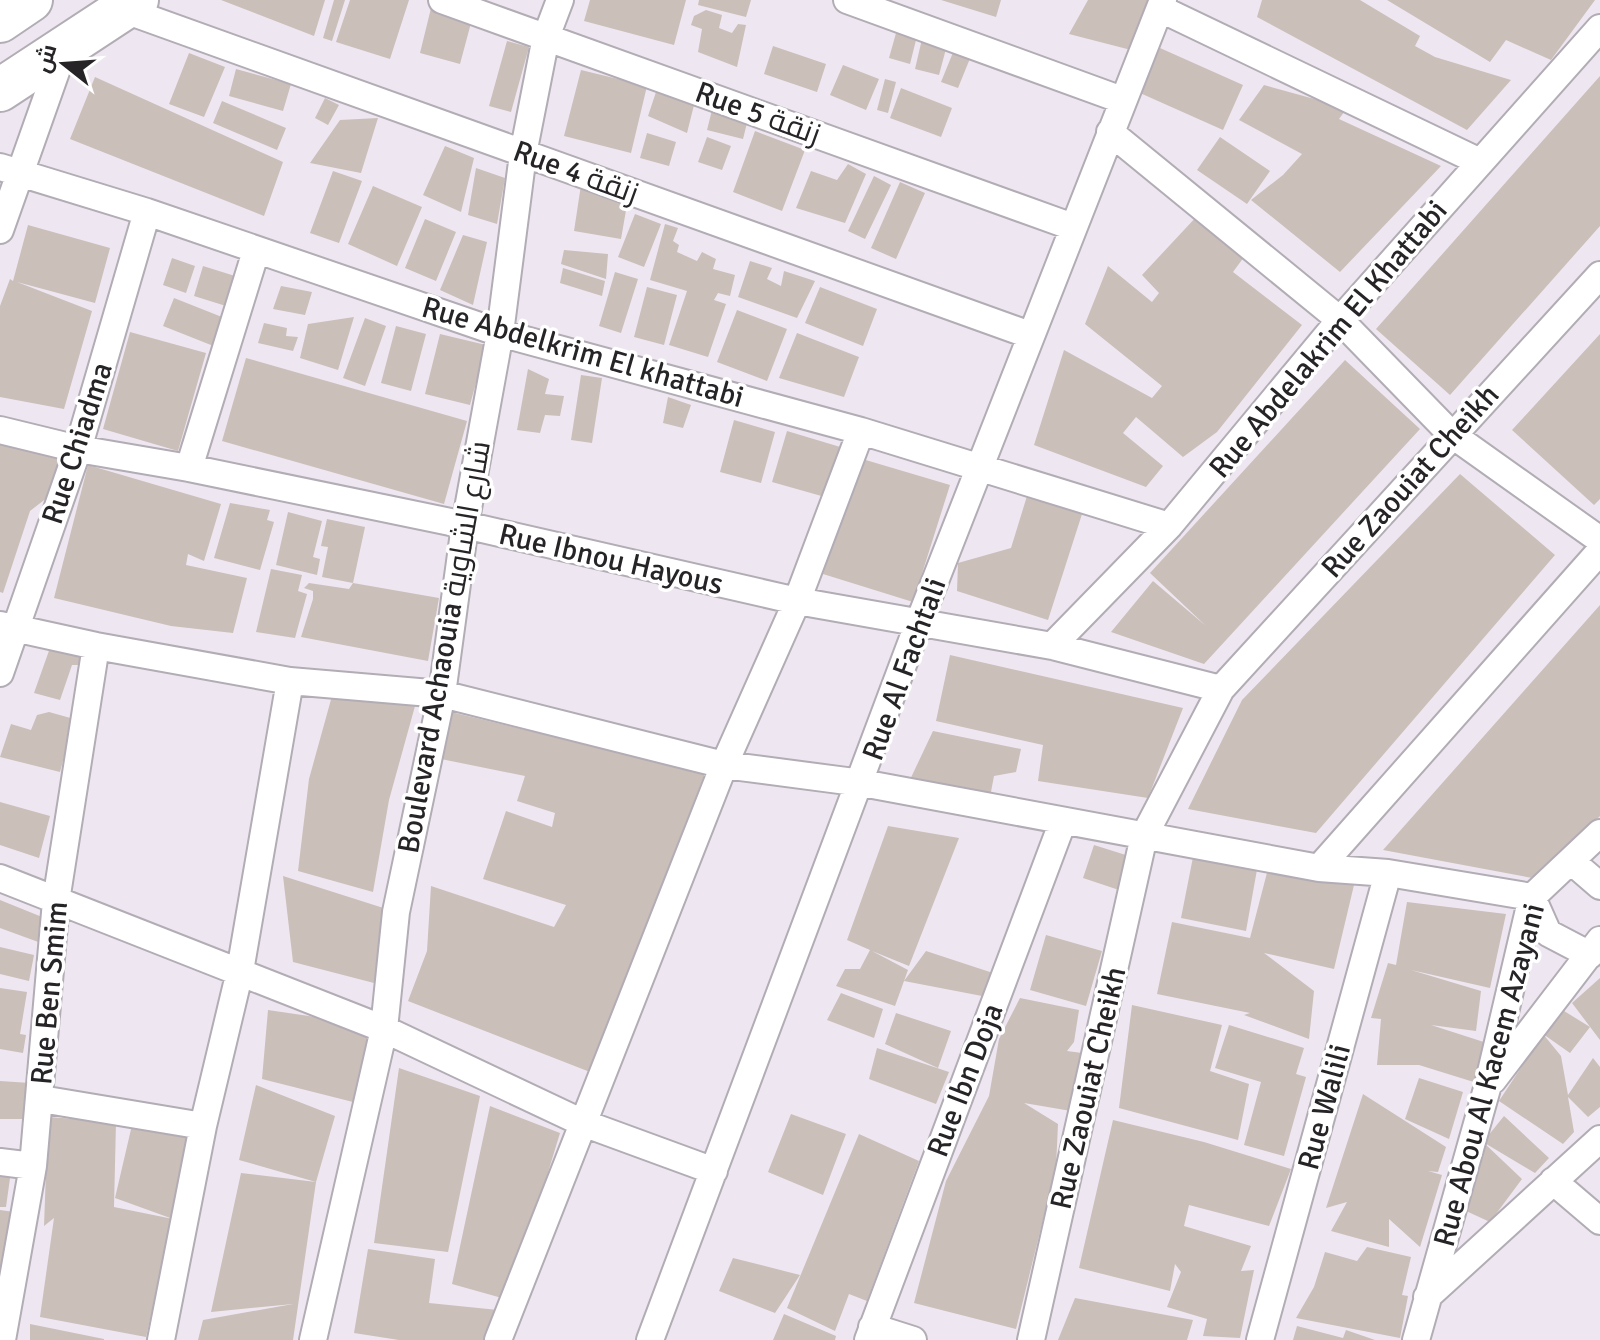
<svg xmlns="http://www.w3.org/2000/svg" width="1600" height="1340" font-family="Signika,Cairo,sans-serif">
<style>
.building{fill:#cabfb9}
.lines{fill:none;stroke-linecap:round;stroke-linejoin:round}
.minor-casing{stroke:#b2acb5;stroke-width:30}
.primary-casing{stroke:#b2acb5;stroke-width:46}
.minor{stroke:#fff;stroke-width:26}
.primary{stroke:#fff;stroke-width:42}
.labels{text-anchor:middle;stroke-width:7;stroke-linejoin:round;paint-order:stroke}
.street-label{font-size:30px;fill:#262427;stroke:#fff}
</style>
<rect width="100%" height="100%" fill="#eee7f1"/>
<path class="building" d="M221,0H325L314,36Z
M334,0H345L332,41L323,38Z
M350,0H409L390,59L336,42Z
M433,0L475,8L460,64L420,53Z
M590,0H686L674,45L584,21Z
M699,0H751L746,17L698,5Z
M941,0H1001L996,17Z
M1088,0H1152L1131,50L1069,34Z
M1262,0H1360L1420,36L1415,46L1435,57L1511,80L1467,130L1257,17Z
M1387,0H1595L1551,60L1506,40L1490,62Z
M706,10L722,15L719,28L732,33L738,24L746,25L737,67L698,52L702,29L691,25L694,16Z
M898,26L918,32L910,64L889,58Z
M922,39L947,45L939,75L915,69Z
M507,41L529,47L511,112L489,106Z
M773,46L826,64L817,92L764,74Z
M1160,48L1243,85L1223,130L1140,93Z
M954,50L971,56L958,88L941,82Z
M189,53L225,67L204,117L169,104Z
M843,65L879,79L866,110L830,95Z
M236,69L291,84L283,111L229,96Z
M581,70L647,86L631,153L564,136Z
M1600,76V226L1450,395L1376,329Z
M95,77L283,162L264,216L70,139Z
M885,79L896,82L888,113L877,110Z
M1264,85L1347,108L1339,119L1441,166L1340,272L1251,200L1283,175L1302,154L1239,120Z
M658,86L695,101L687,133L648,116Z
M901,88L952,108L941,137L890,118Z
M716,94L752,103L743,139L707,130Z
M325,98L339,105L328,125L315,118Z
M222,101L286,128L277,150L213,123Z
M378,118L361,173L310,163L340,120Z
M755,131L805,150L782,211L733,192Z
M647,133L676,142L669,166L640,158Z
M707,137L731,146L722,170L698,162Z
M1220,137L1270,171L1247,204L1197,170Z
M445,146L474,158L461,212L423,195Z
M848,164L866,174L845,223L796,208L811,171L837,180Z
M476,168L505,178L497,224L468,215Z
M333,171L362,181L339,243L310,233Z
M874,176L891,185L865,239L848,231Z
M900,182L925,193L896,259L871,248Z
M581,185L629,193L621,239L574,231Z
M373,186L422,207L397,266L348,244Z
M635,214L661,224L644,267L618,257Z
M1198,215L1244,257L1233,272L1302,325L1217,432L1183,457L1136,417L1123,433L1163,466L1146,487L1034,445L1064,350L1152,398L1162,386L1085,324L1108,266L1152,302L1159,293L1142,275Z
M425,219L456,232L436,281L405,268Z
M665,224L678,228L673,241L679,245L677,252L697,261L702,252L716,259L713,269L735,275L730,296L718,293L714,300L726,304L708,357L669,345L687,291L650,280Z
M28,225L110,248L95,303L17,282L92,311L64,409L0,397V306L10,279L13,281Z
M463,235L487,242L473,305L440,290Z
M564,250L608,254L606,279L561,264Z
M172,258L195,266L186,293L163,285Z
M750,261L772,268L767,279L781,286L784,271L815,281L797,318L738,297Z
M203,266L235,276L226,306L194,296Z
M563,268L605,281L602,296L560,283Z
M615,272L638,279L621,333L599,326Z
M281,286L312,292L305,315L273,309Z
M647,287L677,295L664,345L634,337Z
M820,287L877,309L863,346L805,323Z
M174,298L227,319L216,347L163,326Z
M737,310L787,329L767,381L717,362Z
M354,317L338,370L300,358L308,324Z
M365,318L386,326L365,386L343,378Z
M264,323L287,328L286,336L298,337L293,351L258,343Z
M396,326L426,334L411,391L381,383Z
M130,332L206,353L178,451L103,429Z
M797,333L859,357L844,397L779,378Z
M440,334L486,345L470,405L425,394Z
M1600,334V499L1594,505L1512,430Z
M246,358L467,421L444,504L222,441Z
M1345,360L1420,429L1204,664L1111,632L1153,581L1206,626L1150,573Z
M528,369L549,379L545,394L564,396L560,416L545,415L540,433L517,430Z
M581,375L602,378L592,443L571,440Z
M668,397L691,405L683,428L663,423Z
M734,420L775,432L761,483L720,472Z
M787,431L847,449L832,499L772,482Z
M0,438L69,452L57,490L30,511L3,593L0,592Z
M859,458L950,485L913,602L823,574Z
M88,465L221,504L204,561L188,554L186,565L247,578L233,633L171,626L54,598Z
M1460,474L1555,555L1316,833L1188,809L1242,700Z
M1027,496L1082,514L1048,620L957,591L958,563L1011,548Z
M230,503L270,510L267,520L274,522L260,570L214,558Z
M288,512L322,521L313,557L320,559L317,575L276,565Z
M327,519L365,527L353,583L322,577L328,547L321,546Z
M271,569L302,575L298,591L307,594L295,638L256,632Z
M309,583L349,589L353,583L439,598L428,661L301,637L313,599V591L304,588Z
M1600,605V816L1538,879L1383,850Z
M51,645L88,650L87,665H72L60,700L34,693Z
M950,655L1183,708L1148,798L1038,781L1043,745L936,721Z
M335,685L415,706L389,800L373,892L298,871L309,779Z
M49,712L74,719L60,772L0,757L11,724L31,730L37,715Z
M451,712L705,773L590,1072L408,1001L427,951L431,886L554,927L566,905L483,879L506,811L552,827L555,813L517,801L525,776L441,759Z
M933,731L1021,749L1016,772L994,776L990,797L907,786Z
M0,802L50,816L39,858L0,845Z
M888,826L959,838L909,966L872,951L908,970L904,981L926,951L993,973L982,996L904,981L895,1006L836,986L845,969H860L870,950L847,940Z
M1094,845L1129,856L1119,890L1083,878Z
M1194,852L1258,864L1246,931L1181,918Z
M1269,865L1354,885L1334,969L1264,953L1314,991L1309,1039L1244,1015L1250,1013L1157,994L1172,922L1250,938Z
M283,876L396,912L374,983L293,962Z
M0,900L47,919L41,943L0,928Z
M1407,902L1506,914L1490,988L1411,970L1481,991L1476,1031L1431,1025L1490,1044L1477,1083L1419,1065H1377L1381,1019L1371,1018L1388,963L1396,965Z
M1046,935L1102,951L1086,1006L1030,990Z
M0,947L34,955L29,981L0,974Z
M1600,978V1040L1572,1003Z
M0,988L27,992L20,1034L26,1035L23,1053L0,1049Z
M841,993L883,1009L874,1038L827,1020Z
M1020,998L1079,1010L1074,1042L1067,1051L1082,1053L1071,1111L1024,1103L1058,1124L1056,1167L1016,1329L914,1303L946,1181L989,1096L999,1039Z
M1132,1005L1222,1025L1210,1071L1249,1084L1238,1140L1119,1108Z
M1556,1006L1590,1027L1570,1053L1543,1034L1561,1056L1568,1095L1593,1058L1600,1067V1107L1588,1117L1568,1097L1574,1132L1563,1144L1499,1101L1543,1034Z
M268,1010L370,1025L353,1102L262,1079Z
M896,1013L951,1031L938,1068L885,1044Z
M1229,1025L1304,1048L1296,1074L1306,1077L1284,1156L1244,1145L1261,1082L1215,1068Z
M877,1048L949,1072L936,1104L869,1079Z
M399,1068L480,1096L448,1252L374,1243Z
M1419,1078L1463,1092L1449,1139L1405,1119Z
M0,1081L30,1083L29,1119H0Z
M256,1085L335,1116L316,1182L293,1340H198L203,1320L293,1304L211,1312L241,1173L316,1182L239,1160Z
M1363,1094L1446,1147L1438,1172L1428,1171L1442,1175L1420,1247L1389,1219V1247L1331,1231L1347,1202L1326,1208Z
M490,1106L560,1133L509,1300L452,1284Z
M791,1114L846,1134L823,1195L768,1172Z
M1504,1116L1549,1158L1535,1173L1483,1142L1522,1179L1490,1222L1453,1205L1483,1142Z
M48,1117L116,1122L114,1207L173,1219L146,1337L40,1317L54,1218L44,1226Z
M1113,1120L1204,1142L1291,1169L1269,1226L1189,1205L1184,1226L1251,1246L1241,1271L1254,1270L1240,1338L1203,1336L1207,1319L1167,1307L1181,1272L1175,1264L1170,1291L1079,1268Z
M132,1125L189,1132L173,1219L115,1198Z
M859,1134L919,1161L867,1301L849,1294L835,1331L787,1308Z
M0,1169L11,1171L6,1207H0Z
M0,1210L14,1212L0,1279Z
M1367,1247L1411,1257L1402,1295L1408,1296L1400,1338L1296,1318L1314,1287L1325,1252L1357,1261Z
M368,1249L435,1259L429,1303L498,1310L486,1340H399L354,1333Z
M733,1258L800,1275L775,1313L719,1291Z
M1075,1298L1193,1320L1187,1340H1058Z
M784,1314L836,1336L835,1340H773Z
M30,1324L104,1339V1340H30Z
M1297,1326L1343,1338L1346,1330L1375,1340H1293Z"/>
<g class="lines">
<g class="minor-casing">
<path id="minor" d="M442,0L1073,227
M847,0L1122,100
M122,9L1030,335
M1161,9L1480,162
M1110,132L1340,320L1451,434L1600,540
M0,167L147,212L500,333L861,431L1169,526
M0,230L64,49
M0,430L78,449L189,468L465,525L797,601L1052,646L1221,689
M189,468L256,251
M0,625L96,646L290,681L442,694L724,765L862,783L1319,868L1388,873L1532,897
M1052,646L1169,526L1340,320L1600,28
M0,673L78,449L147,212
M1571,861L1600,886
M1319,868L1600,551
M0,878L384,1029L583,1123L714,1171
M1532,897L1548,933L1590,955
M1493,1080L1600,940
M41,1099L203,1126
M0,1162L33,1166
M1553,1181L1600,1221
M1427,1297L1600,1139
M872,1327L913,1340
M2,1340L33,1166L56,901L96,646
M161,1340L203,1126L240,971L290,681
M313,1340L384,1029L396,912L442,694L465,525L500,333L523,154L546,37L560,0
M498,1340L724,765L797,601L861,431
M650,1340L919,622L1163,0
M868,1340L1063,821
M1031,1340L1144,836L1221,689L1600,275
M1260,1340L1388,873
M1416,1340L1488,1085L1532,897L1600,833"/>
</g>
<g class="primary-casing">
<path id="primary" d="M0,21L31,0
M0,90L137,0"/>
</g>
<use href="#minor" class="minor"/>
<use href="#primary" class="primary"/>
</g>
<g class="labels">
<g class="street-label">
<text transform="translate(758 113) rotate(20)" y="10">Rue 5 زنقة</text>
<text transform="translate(576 172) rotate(20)" y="10">Rue 4 زنقة</text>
<text transform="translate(1328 339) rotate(-50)" y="10">Rue Abdelakrim El Khattabi</text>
<text transform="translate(583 352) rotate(16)" y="10">Rue Abdelkrim El khattabi</text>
<text transform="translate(77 443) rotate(-72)" y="10">Rue Chiadma</text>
<text transform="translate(1410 481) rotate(-48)" y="10">Rue Zaouiat Cheikh</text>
<text transform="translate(611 559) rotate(13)" y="10">Rue Ibnou Hayous</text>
<text transform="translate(444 647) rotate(-80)" y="10">Boulevard Achaouia شارع الشاوية</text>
<text transform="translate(904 669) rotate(-70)" y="10">Rue Al Fachtali</text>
<text transform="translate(49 993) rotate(-85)" y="10">Rue Ben Smim</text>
<text transform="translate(1489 1075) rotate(-75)" y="10">Rue Abou Al Kacem Azayani</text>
<text transform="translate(965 1080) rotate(-69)" y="10">Rue Ibn Doja</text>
<text transform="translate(1088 1088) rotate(-77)" y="10">Rue Zaouiat Cheikh</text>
<text transform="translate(1324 1107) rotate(-75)" y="10">Rue Walili</text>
</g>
</g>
<g transform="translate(64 64) rotate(287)" stroke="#ffffff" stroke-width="6" paint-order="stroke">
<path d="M0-6L14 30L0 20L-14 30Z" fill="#262427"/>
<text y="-12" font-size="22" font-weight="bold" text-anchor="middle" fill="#262427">ش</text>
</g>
</svg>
